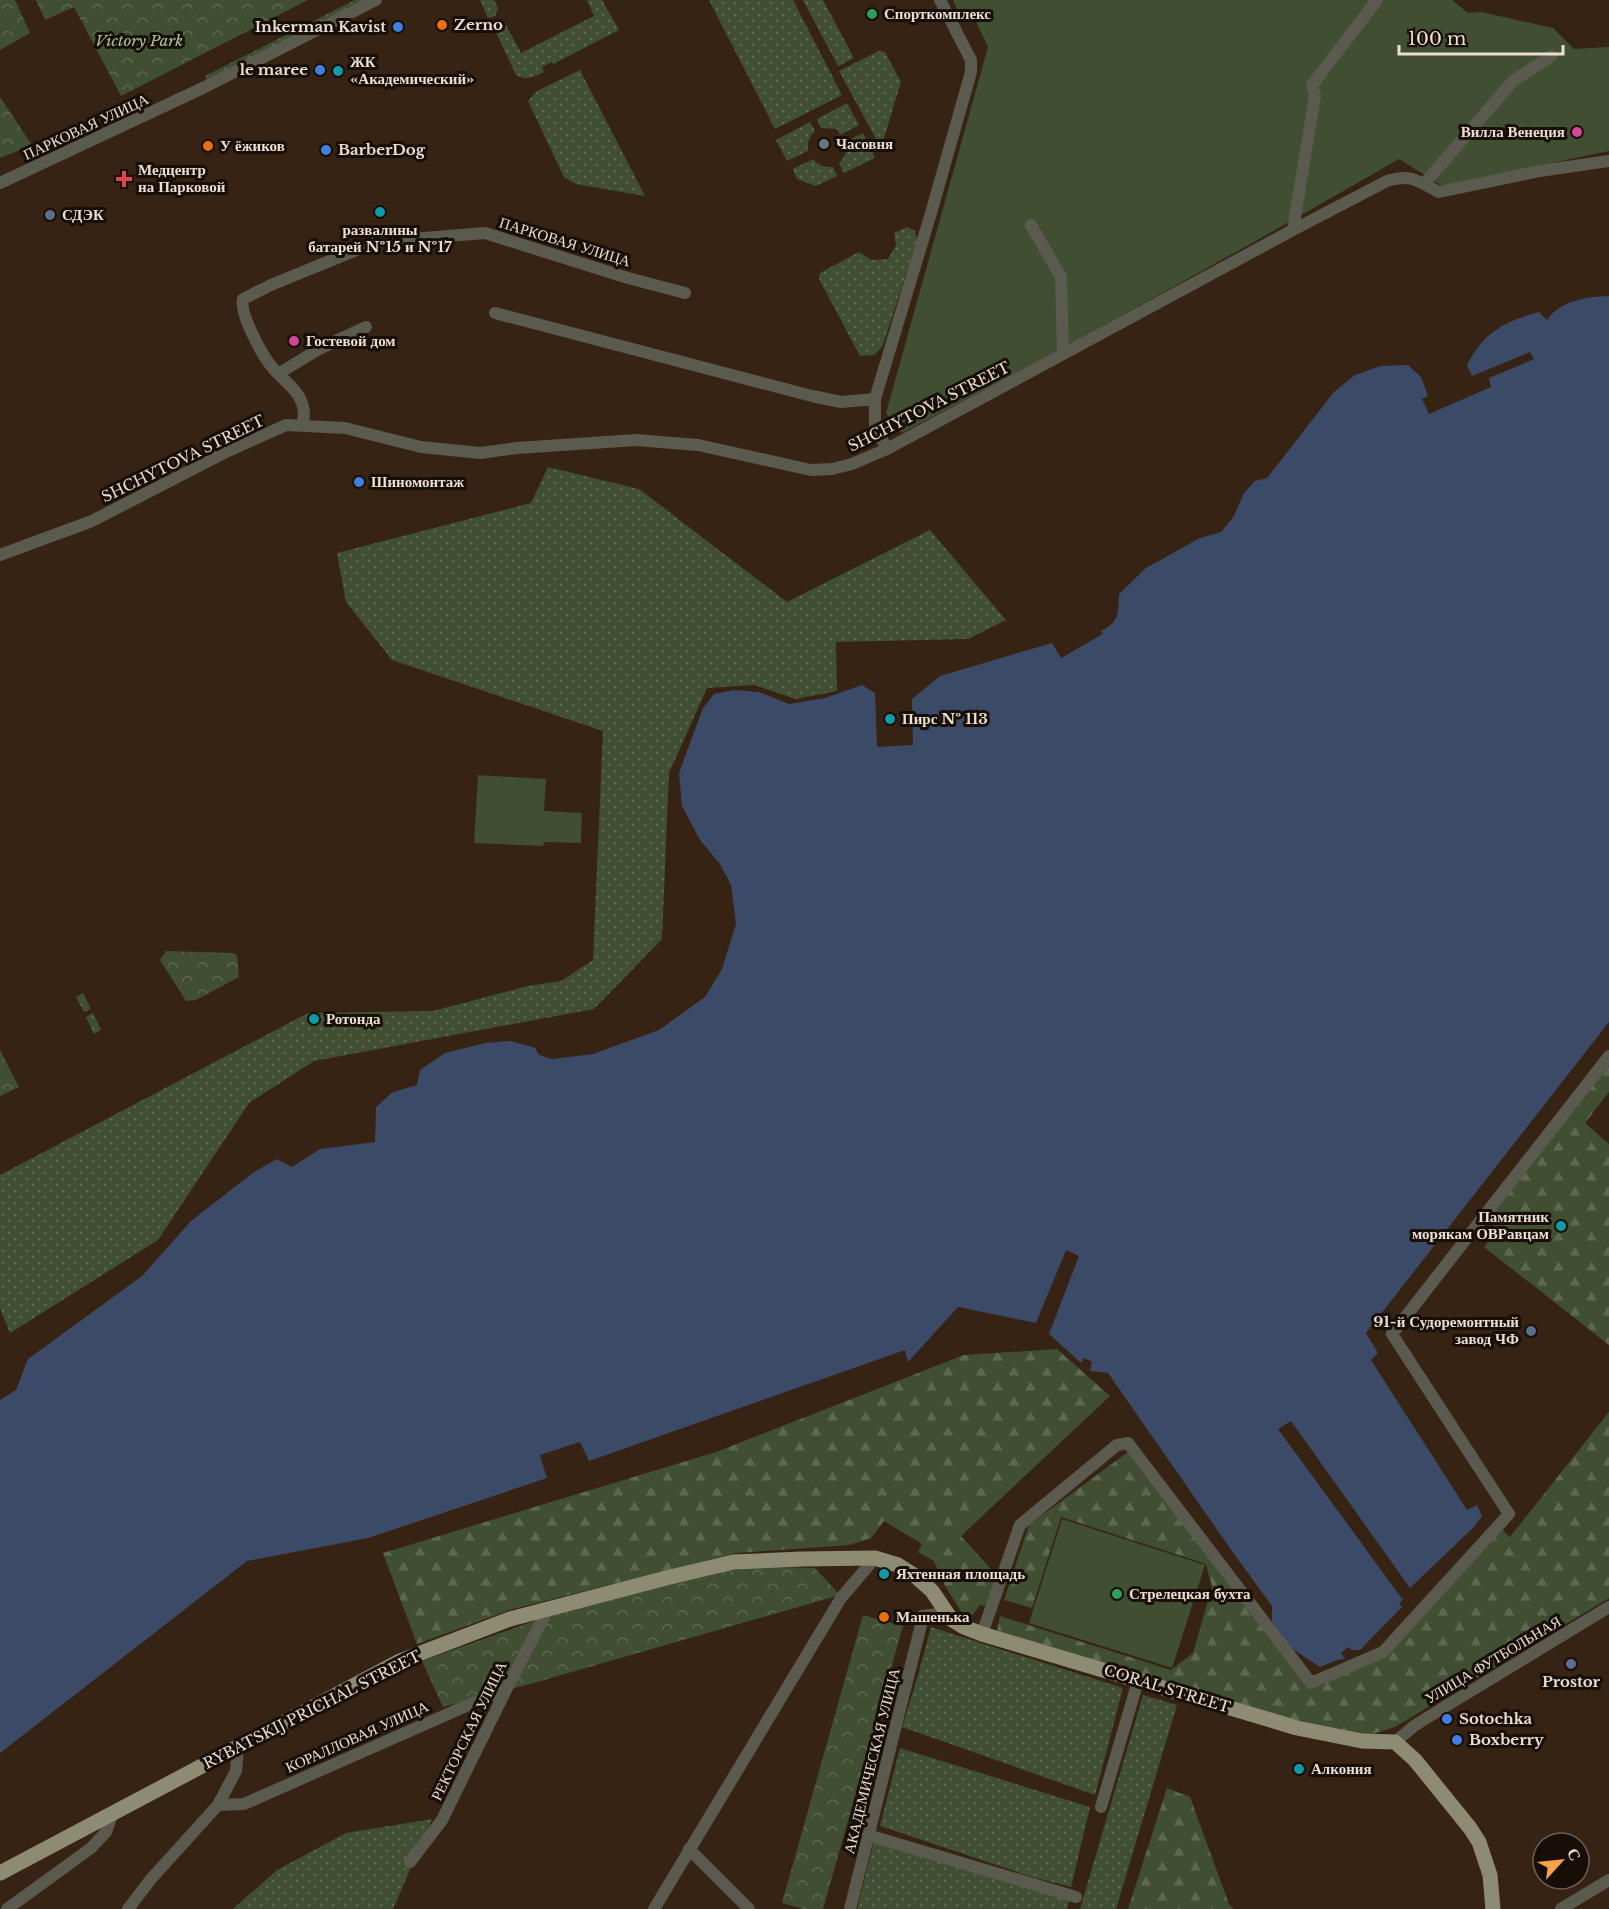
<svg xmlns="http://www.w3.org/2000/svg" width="1609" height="1909" font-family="'Libre Baskerville',serif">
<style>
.grass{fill:url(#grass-dots)}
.forest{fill:url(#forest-firs)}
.park{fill:url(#park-crowns)}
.garden{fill:#404f32}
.water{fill:#3b4b67}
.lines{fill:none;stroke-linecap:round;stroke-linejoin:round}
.minor{stroke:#5b5a4e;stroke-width:12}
.major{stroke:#8e8b73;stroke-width:15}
.leisure-dot{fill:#2e9e5b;stroke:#170e08;stroke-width:2}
.food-dot{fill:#e8710a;stroke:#170e08;stroke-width:2}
.shop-dot{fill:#3f7fe0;stroke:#170e08;stroke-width:2}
.culture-dot{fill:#0f9aa8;stroke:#170e08;stroke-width:2}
.hotel-dot{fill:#d1479c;stroke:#170e08;stroke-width:2}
.worship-dot{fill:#6b7280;stroke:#170e08;stroke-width:2}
.health-dot{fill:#e0444e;stroke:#170e08;stroke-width:2}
.service-dot{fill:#5c6f8a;stroke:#170e08;stroke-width:2}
.labels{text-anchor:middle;stroke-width:6;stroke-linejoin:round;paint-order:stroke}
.poi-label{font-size:15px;font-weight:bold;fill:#eaddd3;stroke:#170e08;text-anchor:start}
.park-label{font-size:15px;font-style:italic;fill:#adc991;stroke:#170e08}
.street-label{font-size:15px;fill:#eaddd3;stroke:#170e08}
</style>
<defs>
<pattern id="grass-dots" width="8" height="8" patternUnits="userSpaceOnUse" patternTransform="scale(1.5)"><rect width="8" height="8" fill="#404f32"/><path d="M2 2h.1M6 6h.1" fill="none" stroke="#5c684f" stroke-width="1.8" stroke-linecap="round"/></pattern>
<pattern id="forest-firs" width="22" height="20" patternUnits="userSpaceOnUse" patternTransform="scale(1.5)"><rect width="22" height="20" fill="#404f32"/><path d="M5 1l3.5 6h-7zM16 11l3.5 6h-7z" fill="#5c684f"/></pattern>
<pattern id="park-crowns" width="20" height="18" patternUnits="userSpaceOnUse" patternTransform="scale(1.5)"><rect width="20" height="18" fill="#404f32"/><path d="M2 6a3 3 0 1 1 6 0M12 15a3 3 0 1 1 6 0" fill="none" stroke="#5c684f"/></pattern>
</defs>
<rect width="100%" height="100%" fill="#362313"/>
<path class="grass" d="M355,0H366L207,81L205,76Z
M480,0H494L498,8L495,16L488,18Z
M587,0H602L619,30L553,64L552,62L542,67L544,72C534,77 526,81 516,75L495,30L500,25H506L521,53L594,16Z
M709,0H793L842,95L775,129Z
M803,0H823L854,58L838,66Z
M879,51L885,52L901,82L881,148L839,71Z
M580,70L645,196L576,184L564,177L528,101L537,91Z
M847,103L859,125L840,135L837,129L821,128L817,119Z
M810,122L815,131C809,137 807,143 808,151L787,161L776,140Z
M863,133L875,158L844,173L839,163C846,157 847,150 846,141Z
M813,159C818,166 824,167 833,167L837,176L816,186L797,179L793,169Z
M907,227L915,231L917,240L883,345L875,355L860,356L819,279L820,273L859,252L871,260L888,259L896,245L894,233Z
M548,467L639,489L787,602L930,530L1006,620L968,639L836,642L837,691L796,699L754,685L707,688L669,773L662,939L594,1009L314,1061L249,1103L158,1240L10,1333L0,1309V1175L308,1013L433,1011L528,986L561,981L593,960L603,731L392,660L346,602L337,553L531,503Z
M83,993L91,1009L84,1012L76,997Z
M93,1013L101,1030L94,1034L86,1017Z
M931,1627L1123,1688L1095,1795L902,1727L917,1679Z
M1143,1695L1177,1705L1116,1909H1080Z
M900,1748L1090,1807L1071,1887L1032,1877L880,1826Z
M432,1819L393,1909H233L277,1870L346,1833Z
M874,1841L1070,1899L1067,1909H857Z"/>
<path class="forest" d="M1609,1064V1092L1585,1123L1609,1144V1345L1484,1247L1496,1229L1486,1218Z
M1057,1349L1110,1396L961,1536L998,1577L987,1606L980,1605L970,1618L962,1613L944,1584L934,1561L918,1552L922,1544L884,1521L871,1538L849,1545L736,1553L513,1609L417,1644L383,1553L716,1452L964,1355Z
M1609,1412V1598L1395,1727L1366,1736L1304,1725L997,1631L1000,1616L1171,1670L1193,1653L1212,1587L1206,1564L1061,1517L1032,1608L1004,1600L1029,1525L1128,1452L1229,1584L1320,1686L1372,1657L1494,1522L1510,1537Z
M1167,1788L1190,1797L1229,1904L1234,1909H1128Z"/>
<path class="park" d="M0,0H15L30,33L0,50Z
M36,0H308L121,96L74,7L45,20Z
M0,97L32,145L0,158Z
M166,951L233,953L237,955L239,977L196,1000L186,1001L160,960Z
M0,1050L19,1087L0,1096Z
M729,1566L815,1568L840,1595L530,1684L443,1707L422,1661L556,1613Z
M863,1615L903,1626L823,1909H804L782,1903Z"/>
<path class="garden" d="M953,0H1452L1468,13L1481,12L1553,28L1574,49L1609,47V151L1442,186L1399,159C1235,254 1070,345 902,433L886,413L988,47L973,15L958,12Z
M478,775L546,779L544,811L582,813L581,843L544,842L543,846L474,843Z
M1062,1519L1205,1565L1172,1668L1029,1623Z"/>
<path class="water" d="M1609,296V1022L1366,1333L1378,1353L1371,1360L1467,1510L1477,1505L1482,1516L1475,1526L1410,1588L1291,1421L1278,1429L1403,1600L1399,1603L1402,1607L1360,1650H1352L1348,1647L1341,1653L1345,1659L1337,1660L1320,1667L1291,1648L1272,1623V1606L1234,1554L1108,1373L1090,1371L1092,1362L1084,1358L1081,1363L1049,1334L1079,1256L1066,1250L1036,1323L958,1307L908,1362L905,1350L589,1461L580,1442L540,1455L547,1478L368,1538L247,1561L0,1753V1400L16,1390L28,1359L142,1276L191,1221L254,1172L277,1159L292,1167L320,1149L375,1142L376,1107L393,1092L417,1085L420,1070L445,1053L485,1043L511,1041L535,1048L539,1055L552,1059L593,1054L659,1030L705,997L722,969L736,924L731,885L720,864L700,840L682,806L679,773L703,708L714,694L734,690L759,692L789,704L825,698L862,685L875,693L877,747L913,745L912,699L940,676L1052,643L1061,658L1103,634L1101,631C1120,622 1118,613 1119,594L1146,568L1200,538L1221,532L1234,516L1244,493L1255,481L1267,478L1334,392L1355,375L1380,366L1408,365L1421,377L1428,396L1422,399L1429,414L1491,387L1489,378L1534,359L1530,352L1472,376L1467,365C1484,332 1503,322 1539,312L1547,320C1561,300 1586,297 1609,296Z"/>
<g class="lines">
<path class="minor" d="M0,183L205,87L376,0
M1424,184L1513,81L1551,56
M1031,225L1061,277L1063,354
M1293,230L1387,181C1412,174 1416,180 1439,192L1540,171L1609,161
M495,313L812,396L841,402L875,399
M278,374L319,349L366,327
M303,426C303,420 305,413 303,407C300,390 282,380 272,367C262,355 239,313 243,299L271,285L376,242L485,233L628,278L685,293
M887,449L875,426V399L931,213L971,72V60L940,0
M0,555L92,521L226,452L286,425L345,428L421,447L480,453L517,448L636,440L698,445L811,470L832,469L852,464L887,449L1293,230L1315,96L1312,85L1377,0
M982,1634L1020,1525L1117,1445L1128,1443L1311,1683L1383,1652L1509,1514L1392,1334L1609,1056
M1395,1742L1414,1726L1446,1706L1609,1607
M218,1805L244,1804L507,1688
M1101,1807L1138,1681
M868,1835L1076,1897
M689,1849L749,1909
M410,1862L442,1820L507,1688L548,1609
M7,1909L91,1848L106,1832L112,1815
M128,1909L151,1879L218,1805L236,1771L238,1748
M654,1909L841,1598L875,1558
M850,1909L922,1621V1616L946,1613
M1561,1909L1609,1880"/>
<path class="major" d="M0,1873L400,1661L510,1619L666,1578L733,1562L802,1559L875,1558L898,1565L914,1575L932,1591L951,1619L964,1627L982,1634L1297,1728L1362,1741L1395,1742L1415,1760L1470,1828L1479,1842L1490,1875L1493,1909"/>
</g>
<g class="leisure-dot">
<circle cx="872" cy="14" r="6"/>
<circle cx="1117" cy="1594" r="6"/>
</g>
<g class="food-dot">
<circle cx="442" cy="25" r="6"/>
<circle cx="208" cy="146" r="6"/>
<circle cx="884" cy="1617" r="6"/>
</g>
<g class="shop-dot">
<circle cx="398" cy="27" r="6"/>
<circle cx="320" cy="70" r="6"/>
<circle cx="326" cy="150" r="6"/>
<circle cx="359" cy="482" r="6"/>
<circle cx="1447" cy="1719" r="6"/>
<circle cx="1457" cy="1740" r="6"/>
</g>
<g class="culture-dot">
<circle cx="338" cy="71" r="6"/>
<circle cx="380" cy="212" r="6"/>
<circle cx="890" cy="719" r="6"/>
<circle cx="314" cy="1019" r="6"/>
<circle cx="1561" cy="1226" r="6"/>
<circle cx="884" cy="1574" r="6"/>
<circle cx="1299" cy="1769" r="6"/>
</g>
<g class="hotel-dot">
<circle cx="1577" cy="132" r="6"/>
<circle cx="294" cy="341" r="6"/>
</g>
<circle class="worship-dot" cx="824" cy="144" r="6"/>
<path class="health-dot" d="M121 170h6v6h6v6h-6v6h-6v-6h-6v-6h6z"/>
<g class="service-dot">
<circle cx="50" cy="215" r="6"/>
<circle cx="1531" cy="1331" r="6"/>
<circle cx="1571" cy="1664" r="6"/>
</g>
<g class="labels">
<g class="poi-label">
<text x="884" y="19">Спорткомплекс</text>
<text x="454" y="30">Zerno</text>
<text x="386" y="32" text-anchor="end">Inkerman Kavist</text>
<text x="350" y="67">ЖК<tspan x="350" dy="17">«Академический»</tspan></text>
<text x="308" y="75" text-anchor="end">le maree</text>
<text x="1565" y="137" text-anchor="end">Вилла Венеция</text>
<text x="836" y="149">Часовня</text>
<text x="220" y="151">У ёжиков</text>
<text x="338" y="155">BarberDog</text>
<text x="138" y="175">Медцентр<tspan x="138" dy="17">на Парковой</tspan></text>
<text x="62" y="220">СДЭК</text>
<text x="380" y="235" text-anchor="middle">развалины<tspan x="380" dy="17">батарей №15 и №17</tspan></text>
<text x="306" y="346">Гостевой дом</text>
<text x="371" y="487">Шиномонтаж</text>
<text x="902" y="724">Пирс № 113</text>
<text x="326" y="1024">Ротонда</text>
<text x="1549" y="1222" text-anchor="end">Памятник<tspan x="1549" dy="17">морякам ОВРавцам</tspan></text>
<text x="1519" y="1327" text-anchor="end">91-й Судоремонтный<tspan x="1519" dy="17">завод ЧФ</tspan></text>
<text x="896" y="1579">Яхтенная площадь</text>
<text x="1129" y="1599">Стрелецкая бухта</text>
<text x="896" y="1622">Машенька</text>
<text x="1571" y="1687" text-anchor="middle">Prostor</text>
<text x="1459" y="1724">Sotochka</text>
<text x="1469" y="1745">Boxberry</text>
<text x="1311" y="1774">Алкония</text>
</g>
<g class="park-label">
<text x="139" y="46">Victory Park</text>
</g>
<g class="street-label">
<text transform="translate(86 127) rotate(-25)" y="5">ПАРКОВАЯ УЛИЦА</text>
<text transform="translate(565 242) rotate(17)" y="5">ПАРКОВАЯ УЛИЦА</text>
<text transform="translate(929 407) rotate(-27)" y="5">SHCHYTOVA STREET</text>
<text transform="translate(183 459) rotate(-26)" y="5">SHCHYTOVA STREET</text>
<text transform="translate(1493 1660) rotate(-31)" y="5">УЛИЦА ФУТБОЛЬНАЯ</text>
<text transform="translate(1167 1689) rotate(17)" y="5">CORAL STREET</text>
<text transform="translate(312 1710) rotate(-27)" y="5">RYBATSKIJ PRICHAL STREET</text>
<text transform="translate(469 1731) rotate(-64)" y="5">РЕКТОРСКАЯ УЛИЦА</text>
<text transform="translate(357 1737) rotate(-24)" y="5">КОРАЛЛОВАЯ УЛИЦА</text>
<text transform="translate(872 1761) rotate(-76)" y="5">АКАДЕМИЧЕСКАЯ УЛИЦА</text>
</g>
</g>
<g transform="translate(1561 1861) rotate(63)"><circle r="28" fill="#170e08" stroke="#6b6159" stroke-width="1.5"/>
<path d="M0-4.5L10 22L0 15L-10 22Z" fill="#f6a247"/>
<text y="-9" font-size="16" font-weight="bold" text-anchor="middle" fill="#eaddd3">С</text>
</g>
<path d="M1399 45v9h164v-9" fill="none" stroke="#eaddd3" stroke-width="3"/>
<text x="1408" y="45" font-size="18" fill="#eaddd3" stroke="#170e08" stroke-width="4.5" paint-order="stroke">100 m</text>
</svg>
